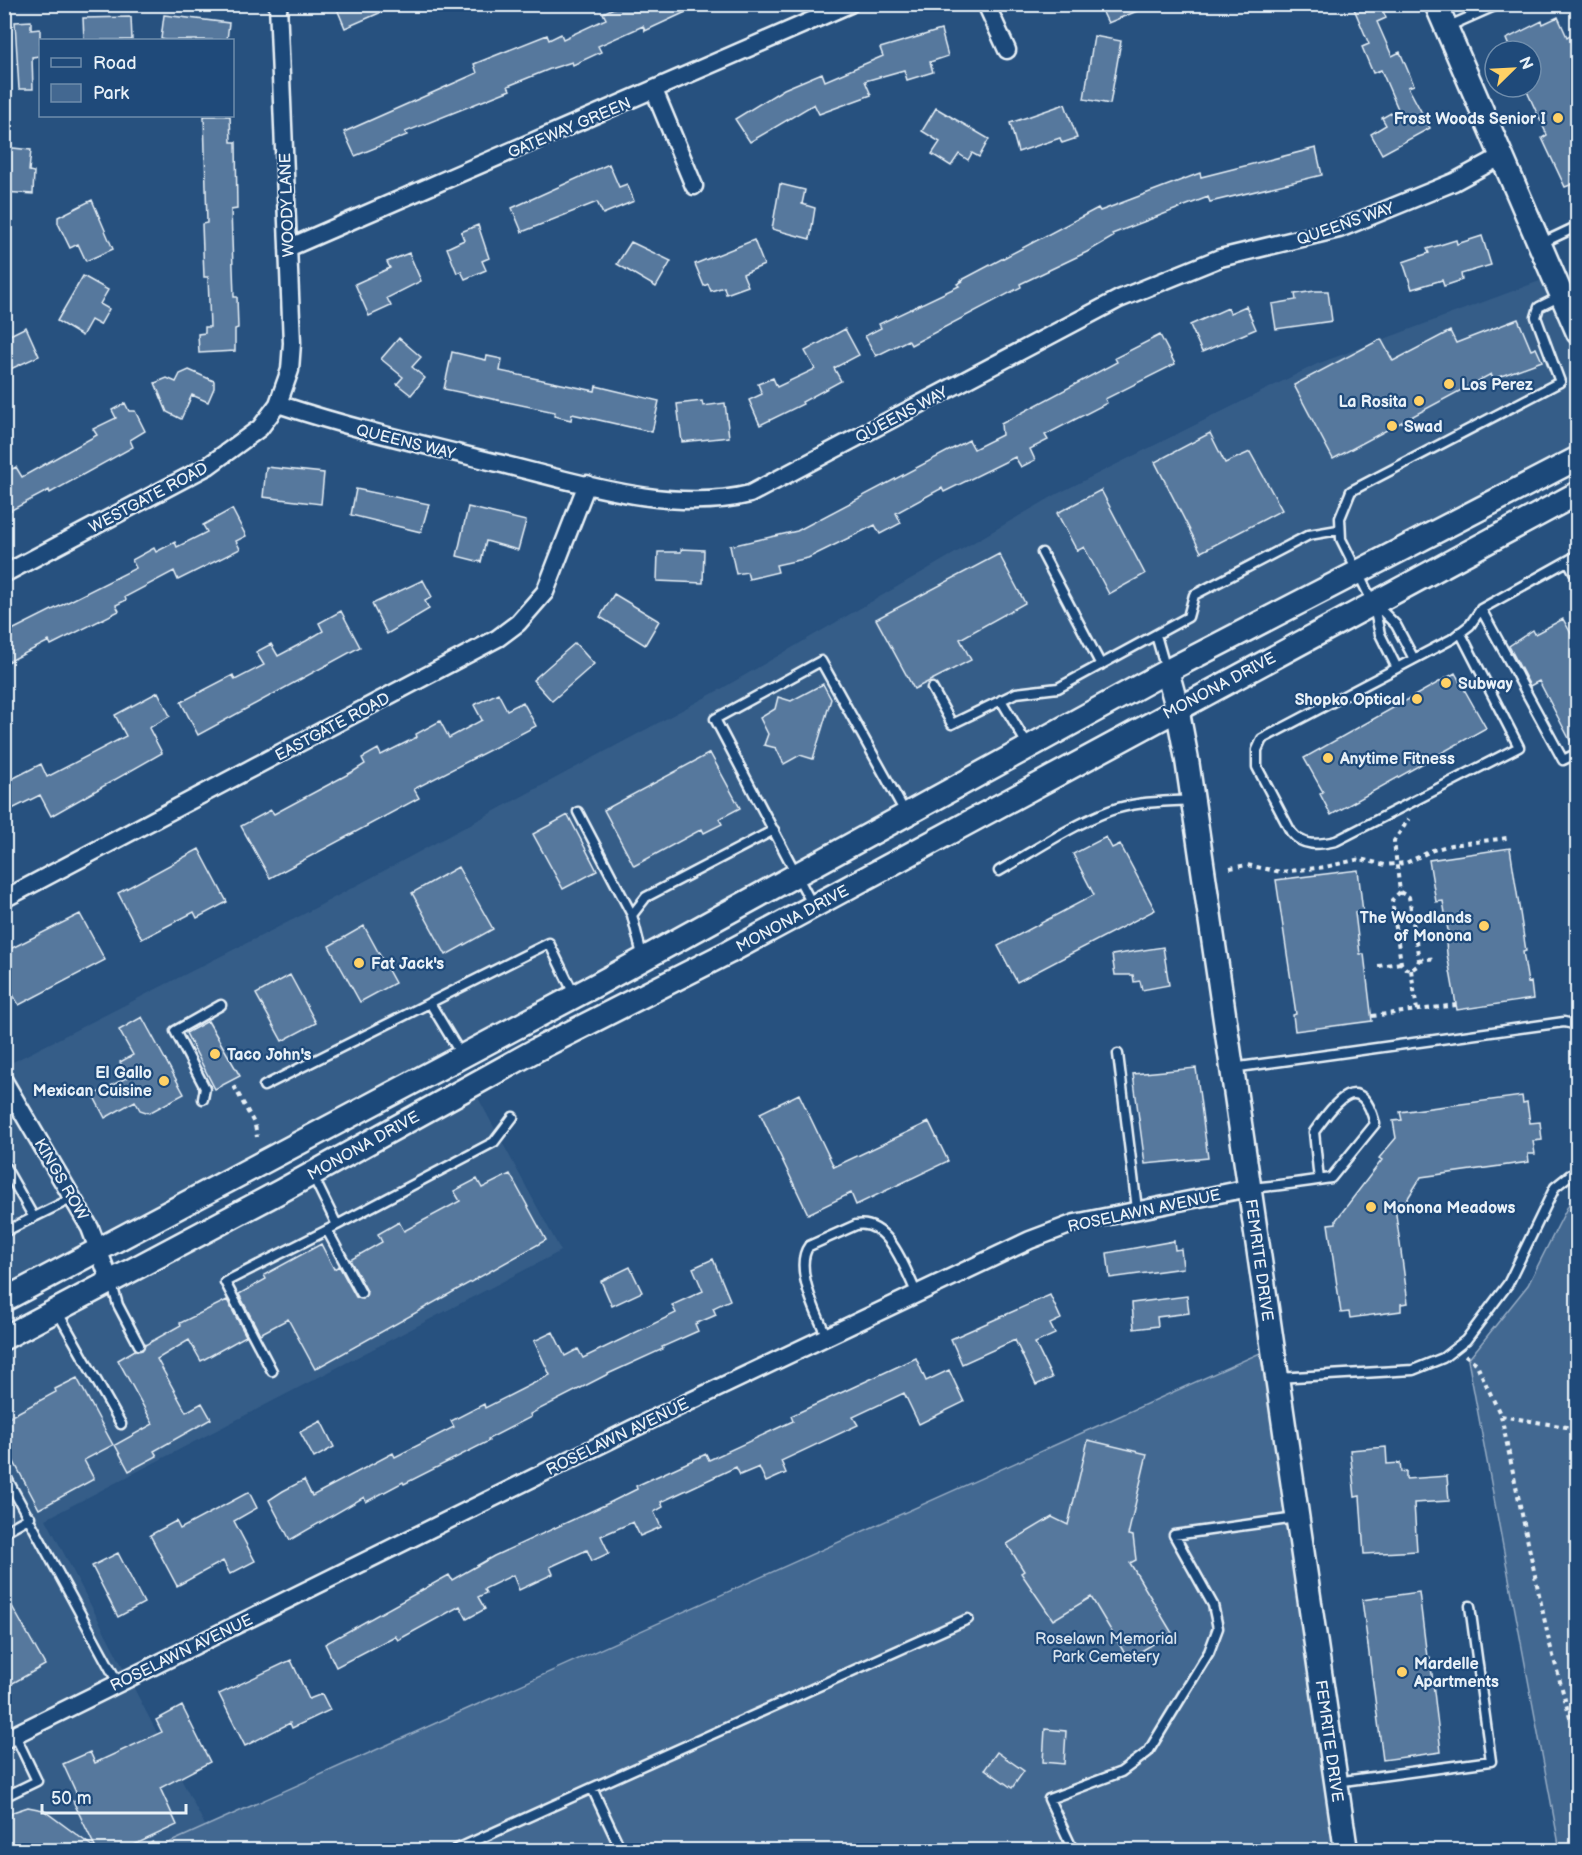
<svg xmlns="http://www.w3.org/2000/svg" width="1582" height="1855" font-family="'Balsamiq Sans',sans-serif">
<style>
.built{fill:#355d88}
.green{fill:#436891;stroke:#96acc4;stroke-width:1.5}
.building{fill:#57789d;stroke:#e8f1f8;stroke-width:1.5}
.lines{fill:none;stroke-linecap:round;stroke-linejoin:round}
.lane-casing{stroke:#e8f1f8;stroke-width:13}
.street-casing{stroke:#e8f1f8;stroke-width:21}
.secondary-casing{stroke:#e8f1f8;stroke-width:27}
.path{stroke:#e8f1f8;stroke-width:4;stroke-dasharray:4.5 4.5;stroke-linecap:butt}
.lane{stroke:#1f4a7a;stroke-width:8}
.street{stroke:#1f4a7a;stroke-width:16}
.secondary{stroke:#1f4a7a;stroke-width:22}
.poi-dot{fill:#ffd166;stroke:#1f4a7a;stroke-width:2}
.labels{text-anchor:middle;stroke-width:4.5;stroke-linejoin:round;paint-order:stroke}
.poi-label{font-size:16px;font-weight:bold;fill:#e8f1f8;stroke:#1f4a7a;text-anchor:start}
.street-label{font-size:16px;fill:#e8f1f8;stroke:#1f4a7a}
.park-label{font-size:16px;fill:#d8e3ee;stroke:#1f4a7a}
</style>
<rect width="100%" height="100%" fill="#27517f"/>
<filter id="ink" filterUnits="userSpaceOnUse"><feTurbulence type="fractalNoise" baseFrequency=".0167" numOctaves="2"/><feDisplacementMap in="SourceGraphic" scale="12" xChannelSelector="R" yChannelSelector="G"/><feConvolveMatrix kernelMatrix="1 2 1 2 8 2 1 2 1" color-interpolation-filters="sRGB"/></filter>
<g filter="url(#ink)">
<path class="built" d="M1553,276L1577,333V458L5,1291V1066L302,915L721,689L1057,494L1317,364Z
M476,1094L561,1251L46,1519L206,1827L153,1850H5V1338L83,1296L130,1286L110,1281Z"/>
<path class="green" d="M1577,1188L1578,1850H1560L1468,1360L1528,1285Z
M1260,1353L1323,1694L1346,1850H153Z"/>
<path class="building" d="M335,4H400L345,28Z
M622,4H703L645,31L643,26L598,46L601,52L573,65L572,62L550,69L508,86L510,90L405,132L407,135L355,156L344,132L477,73L474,64L547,35L549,40L561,34L563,39L606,19L603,13Z
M1099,4H1152V5L1108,23Z
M1352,4H1380L1386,18L1377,22L1392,56L1400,52L1414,85L1408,87L1430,128L1382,154L1371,134L1386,125L1382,118L1398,109L1381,70L1373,73L1362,47L1369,44Z
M164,15L229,23L227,40H166L161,39Z
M131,17L132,40H84L83,18Z
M1558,17L1567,37L1572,34L1578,47V182L1565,187L1542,138L1547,135L1525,87H1531V51H1511L1506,39L1542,21L1543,24Z
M31,21V30L40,29V56L32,57L33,89H19L15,22Z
M941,30L948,56L930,62L933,72L907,80L904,70L865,81L871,95L819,114L814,104L750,142L735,119L784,89L822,73L825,81L883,56L880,48Z
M1094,36L1121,41L1110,104L1084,99Z
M1065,104L1077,138L1062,143L1060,138L1018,152L1010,123Z
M936,108L989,139L979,157L972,153L968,160L959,154L951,166L932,154L940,142L922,131Z
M204,116H230L231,142H236L237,209L231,210L234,297H237L238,328L235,329V351L199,353L198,334L205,333V327H210L208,277H204L202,224L207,223Z
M4,147L31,150L29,171L34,172L33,194L4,192Z
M1316,148L1322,175L1210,202L1208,197L1112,234L1113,237L1087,252L1020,284L1021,287L911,345L908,340L876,356L865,336L881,328L879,324L959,286L957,284L963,281H960L1098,208L1100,211L1200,173L1201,177Z
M609,164L619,187L627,184L634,201L603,214L597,202L522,232L512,208Z
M780,184L805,190L802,204L815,208L810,239L772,229Z
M92,200L113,249L86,261L78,244L70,248L58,223V217Z
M478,225L489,258L482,261L486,270L465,279L461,271L457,273L447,248L464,240L461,232Z
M1482,236L1491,265L1461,274L1462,280L1444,286L1442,280L1412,289L1403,262L1429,253L1427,249L1456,240L1457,244Z
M754,240L764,265L743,274L748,286L726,294L724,287L711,291L708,284L704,286L695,264Z
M631,242L671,261L656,287L617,264Z
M409,253L421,281L387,298L391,306L369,316L355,284L390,268L387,262Z
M83,276L108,290L100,304L109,309L100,325L91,320L82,336L57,321Z
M1315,291H1328L1332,321L1276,329L1272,304L1296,300L1295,294Z
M1246,306L1256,329L1202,352L1190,325L1228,308L1230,313Z
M1518,319L1531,350L1536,348L1542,361L1493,379L1491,374L1333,459L1294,385L1381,339L1393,361L1450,331L1456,343Z
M26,327L39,356L4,372V338Z
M845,329L859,355L834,368L841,381L802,402L803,404L760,425L749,400L762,394L758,384L773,378L777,387L815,369L805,351Z
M1160,335L1175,364L1105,399L1107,403L1045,435L1048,440L1030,449L1035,460L1021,467L1015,457L944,492L942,488L896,513L901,523L880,534L875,525L808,558L776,565L778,572L749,579L747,572L736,574L730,546L797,531L969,440L974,449L1002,435L1001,424L1117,362L1115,358Z
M399,338L421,357L412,367L425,378L411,395L397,384L403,377L381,359Z
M452,352L486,360L487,356L502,359L500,371L595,391L596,386L659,401L652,432L572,414L571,420L554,416L555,412L444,389Z
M189,370L214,381V388L208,402L192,395L181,419L167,412L155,383L167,378L176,382L180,374Z
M702,401L703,406L725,403L729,437L682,442L677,404Z
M125,403L129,411H135L145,431L130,440L133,447L50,493L49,490L4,514V473L16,467L22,477L97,435L93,429L116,418L112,410Z
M1210,433L1225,463L1250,452L1282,510L1201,552L1155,462Z
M266,467L324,473L321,504L263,497Z
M356,489L429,504L421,532L351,515Z
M1101,490L1145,574L1109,594L1084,547L1077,551L1057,513Z
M468,507L526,521L518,550L486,541L481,562L457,556Z
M232,509L246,536L236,541L240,549L178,580L174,571L125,597L126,600L116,605L119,611L51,645L49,641L4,664V634L136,568L132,560L154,548L156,552L175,542L177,547L207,532L203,525Z
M681,549L704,550L703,583L657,581L658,552H681Z
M999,554L1025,603L960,639L971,660L914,689L876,619Z
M423,580L432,597L425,601L429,609L387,634L372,604Z
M614,594L659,621L645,645L600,617Z
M341,611L360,647L198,735L181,702L233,675L235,680L264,665L256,652L271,644L278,656L306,641L323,631L319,623Z
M1563,619L1578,646V747L1574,748L1539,681L1530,686L1509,646L1533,630L1535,634Z
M575,643L594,664L552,701L533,680Z
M1455,673L1486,728L1331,815L1320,794L1323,792L1304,758Z
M823,684L831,699L813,759L800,755L784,764L776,748L764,745L768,734L760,718L775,709L778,697L791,701Z
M158,692L170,716L149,728L162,753L51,816L40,795L4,813V783L41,764L47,777L126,736L115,715Z
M498,693L507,710L523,702L536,726L414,789L419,798L270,878L241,826L271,810L274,814L354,771L365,764L362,758L378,749L381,755L417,737L416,734L440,721L449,738L482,720L474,705Z
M710,753L740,808L719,819L722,824L704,833L702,829L634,866L604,810Z
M568,815L597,871L563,889L533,834Z
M1106,837L1112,848L1120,844L1155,910L1017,982L998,946L1094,895L1073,854Z
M1510,848L1526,951L1523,952L1528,983L1531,982L1533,999L1457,1010L1447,954L1446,942H1450L1443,901L1436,902L1429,860Z
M199,849L227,902L197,918L194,912L142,939L118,893Z
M458,867L493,929L446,955L412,893Z
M1358,870L1363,912L1355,913L1360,954H1364L1372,1021L1295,1031L1293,1015L1296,1014L1276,880Z
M80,914L105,960L19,1005L4,980V952Z
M364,926L395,983L360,1002L329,946Z
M1163,947L1169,985L1142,990L1140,981L1134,982L1133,975H1115L1112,955Z
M290,975L316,1023L282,1041L256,994Z
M142,1017L184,1094L149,1113L140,1110L135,1101L105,1118L93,1095L128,1077L120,1062L133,1055L119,1030Z
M208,1021L240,1076L215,1089L186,1033Z
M1196,1068L1208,1158L1145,1164L1133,1074Z
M799,1094L834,1167L929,1122L948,1161L856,1205L851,1193L808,1214L760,1113Z
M1522,1096L1523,1103L1527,1102L1530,1123L1540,1122L1542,1140L1533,1141L1535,1154H1528L1529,1162L1421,1177L1403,1206L1395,1207L1408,1303L1401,1304V1311L1350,1318L1349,1312L1341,1313L1328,1224L1336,1223V1220L1382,1160L1379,1158L1396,1138L1393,1121L1402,1120L1400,1112Z
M510,1174L546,1240L315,1369L288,1319L260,1334L239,1294L266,1279L264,1275L321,1244L334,1269L339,1266L356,1297L363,1299L367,1291L350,1260L382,1242L378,1234L399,1222L404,1231L460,1201L454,1191L477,1179L482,1188Z
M1174,1241L1175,1250L1181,1249L1183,1268L1110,1278L1107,1253Z
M713,1259L730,1300L713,1308L716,1315L695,1324L698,1331L662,1347L663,1349L610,1373L530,1414L531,1417L488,1439L489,1441L404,1484L403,1482L366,1502L364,1497L290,1540L269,1500L283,1491L304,1480L312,1496L393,1453L395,1457L454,1427L451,1421L484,1404L485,1408L550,1375L534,1341L553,1332L565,1356L578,1349L583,1358L676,1313L672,1305L703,1291L693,1268Z
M630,1267L642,1292L612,1306L601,1281Z
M1050,1295L1061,1319L1050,1324L1055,1334L1035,1343L1052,1378L1036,1385L1015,1340L962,1364L951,1339Z
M1187,1296L1189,1313L1157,1317L1158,1326L1134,1329L1132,1303Z
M227,1300L246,1336L201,1361L189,1340L157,1359L186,1412L202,1403L211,1419L154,1451L157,1456L129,1471L115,1445L153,1424L118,1360L135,1350H142L145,1345L181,1325L180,1323Z
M916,1358L926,1381L949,1370L964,1402L919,1424L904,1393L853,1417L858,1425L781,1461L786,1473L766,1482L759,1467L740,1475L736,1467L661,1502L663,1507L654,1512L661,1527L640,1536L633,1522L601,1536L609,1553L592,1561L587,1550L550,1567L553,1574L519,1590L513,1575L484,1589L486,1593L478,1597L485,1609L467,1619L460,1606L398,1640L395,1636L336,1667L325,1644L449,1575L452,1580L494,1556L609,1503L637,1489L636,1486L706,1454L709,1460L793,1421L791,1416Z
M77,1378L113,1445L84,1460L94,1479L39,1509L4,1443V1420L56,1392L55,1389Z
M321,1421L334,1447L314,1458L300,1432Z
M1088,1440L1147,1454L1128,1535L1133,1536L1136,1560L1130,1563L1172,1633L1128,1659L1091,1597L1053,1620L1021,1573L1024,1571L1007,1544L1052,1517L1068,1525Z
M1386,1447L1387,1464L1400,1463L1401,1472L1406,1471V1479L1447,1476L1449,1501L1414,1503L1417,1551L1364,1554L1360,1496L1355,1497L1350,1450Z
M249,1492L257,1508L234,1521L255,1561L230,1574L223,1561L177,1586L150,1535L176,1521L180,1529Z
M118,1553L144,1603L118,1617L92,1566Z
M4,1592L45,1665L4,1688Z
M1419,1592L1427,1657H1430L1441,1752L1383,1760L1362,1600Z
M291,1660L309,1699L322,1694L330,1710L292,1728L290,1723L245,1746L219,1694Z
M182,1706L210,1762L160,1788L177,1825L121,1851H4V1823L13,1812L28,1807L43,1810L96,1849L73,1801L79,1799L63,1764L90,1752L95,1763L162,1732L156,1720Z
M1045,1729L1066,1731L1064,1764L1043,1762Z
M997,1752L1024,1771L1012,1788L985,1769Z"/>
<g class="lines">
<g class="lane-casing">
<path id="lane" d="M1447,27L1499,4
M1542,243L1578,226
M1042,553L1101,665
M1568,561L1578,579
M1376,605L1396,625L1414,659
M1481,609L1563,760L1578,753
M1460,632L1519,747L1336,841C1318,845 1303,847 1291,832L1257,767V750L1262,739L1452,639L1470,625L1481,609L1578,555
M1156,635L1166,670
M1397,668L1380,634L1373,603L1341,539L1340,518L1351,491L1560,382L1536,317L1539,307L1561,296
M932,688L952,724L1016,693L1058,688L1188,617L1194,595L1309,535L1338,530
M1001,700L1028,746
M578,812L632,915
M999,871C1034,851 1070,826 1109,811C1135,801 1165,802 1192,800
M813,906L715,719L821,661L905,812
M643,959L632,915L646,897L774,830
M430,1003L462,1056
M1118,1054L1137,1209
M1232,1068L1564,1022L1578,1025
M264,1086L549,943L575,996
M203,1099L205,1088L175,1031L221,1005
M4,1165L33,1216
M312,1174L337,1225L494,1142L513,1117
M1250,1188C1277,1186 1304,1182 1331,1178L1375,1124C1360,1065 1332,1107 1314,1132L1319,1180
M327,1230L361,1293
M4,1232L73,1198
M111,1281L118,1305L139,1345
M57,1311L121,1424
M826,1335C817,1314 793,1267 809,1246L856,1225C889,1219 905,1269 916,1292
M272,1371L225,1282L337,1225
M1277,1378L1413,1370L1443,1358L1466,1340L1508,1284L1555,1187L1570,1175L1578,1173
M4,1473L118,1683
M7,1530L30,1517
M1336,1782L1491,1761L1470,1606
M592,1788L968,1619
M4,1797L37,1781L15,1735
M455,1850L592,1788L621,1850
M1073,1850L1049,1799L1121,1772L1148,1752L1209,1652L1218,1628L1213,1605L1174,1535L1296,1518"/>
</g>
<g class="street-casing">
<path id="street" d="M986,4L1007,50
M654,90L694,186
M288,248L850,4
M278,404C350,428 424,445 498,463C576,482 671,514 750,494L1119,299L1220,258L1339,229L1454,182L1500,157
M4,574L208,466L260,428L278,404L290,370L292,343L278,4
M4,899L498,638L518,623L545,592L587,484
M4,1081L90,1228L110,1281
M4,1740L632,1429L1030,1240L1075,1223L1249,1188"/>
</g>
<g class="secondary-casing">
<path id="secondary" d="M1436,4L1578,333
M1167,671L1177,707L1187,760L1346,1850
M4,1300L596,985L1167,671L1578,458
M4,1338L281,1191L536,1050L729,952L1578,493"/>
</g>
<path class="path" d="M1230,868L1247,865L1281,872L1325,867L1360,859L1385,865L1406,863L1433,850L1451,845L1507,838
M1400,892L1392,900L1401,963L1406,969L1411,970L1417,966L1419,960L1409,897L1400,892L1394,841L1409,819
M1419,960L1436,958
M1378,966L1401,963
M1411,970L1417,1010
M1372,1016L1456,1005
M234,1086L255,1125L257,1137
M1465,1355L1476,1363L1501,1416L1549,1641L1570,1718L1578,1729
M1501,1416L1578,1429
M151,1842L155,1850"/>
<use href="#lane" class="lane"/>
<use href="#street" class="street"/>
<use href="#secondary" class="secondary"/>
</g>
</g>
<g class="poi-dot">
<circle cx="1558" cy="118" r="6"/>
<circle cx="1449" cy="384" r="6"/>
<circle cx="1419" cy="401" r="6"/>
<circle cx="1392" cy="426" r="6"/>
<circle cx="1446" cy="683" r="6"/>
<circle cx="1417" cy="699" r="6"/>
<circle cx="1328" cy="758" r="6"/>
<circle cx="1484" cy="926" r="6"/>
<circle cx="359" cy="963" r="6"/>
<circle cx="215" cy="1054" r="6"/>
<circle cx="164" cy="1081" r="6"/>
<circle cx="1371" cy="1207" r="6"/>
<circle cx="1402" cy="1672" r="6"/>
</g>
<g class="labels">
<g class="poi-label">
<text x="1546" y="124" text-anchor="end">Frost Woods Senior I</text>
<text x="1461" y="390">Los Perez</text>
<text x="1407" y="407" text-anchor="end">La Rosita</text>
<text x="1404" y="432">Swad</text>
<text x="1458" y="689">Subway</text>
<text x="1405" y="705" text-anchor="end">Shopko Optical</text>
<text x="1340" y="764">Anytime Fitness</text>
<text x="1472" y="923" text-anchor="end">The Woodlands<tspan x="1472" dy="18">of Monona</tspan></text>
<text x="371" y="969">Fat Jack's</text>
<text x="227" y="1060">Taco John's</text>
<text x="152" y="1078" text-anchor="end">El Gallo<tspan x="152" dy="18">Mexican Cuisine</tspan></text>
<text x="1383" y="1213">Monona Meadows</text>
<text x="1414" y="1669">Mardelle<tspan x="1414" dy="18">Apartments</tspan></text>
</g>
<g class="street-label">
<text transform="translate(569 127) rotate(-23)" y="6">GATEWAY GREEN</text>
<text transform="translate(286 205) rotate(-92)" y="6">WOODY LANE</text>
<text transform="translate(1345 223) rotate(-19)" y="6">QUEENS WAY</text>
<text transform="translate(901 414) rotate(-28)" y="6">QUEENS WAY</text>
<text transform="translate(406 441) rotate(14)" y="6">QUEENS WAY</text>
<text transform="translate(148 497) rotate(-28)" y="6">WESTGATE ROAD</text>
<text transform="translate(1219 685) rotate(-28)" y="6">MONONA DRIVE</text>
<text transform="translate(332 726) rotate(-28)" y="6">EASTGATE ROAD</text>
<text transform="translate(792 918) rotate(-28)" y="6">MONONA DRIVE</text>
<text transform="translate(363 1145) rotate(-29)" y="6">MONONA DRIVE</text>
<text transform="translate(62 1179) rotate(60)" y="6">KINGS ROW</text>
<text transform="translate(1144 1210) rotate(-12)" y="6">ROSELAWN AVENUE</text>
<text transform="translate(1260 1260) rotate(82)" y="6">FEMRITE DRIVE</text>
<text transform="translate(617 1436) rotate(-26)" y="6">ROSELAWN AVENUE</text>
<text transform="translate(181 1652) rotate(-26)" y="6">ROSELAWN AVENUE</text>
<text transform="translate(1330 1741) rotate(82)" y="6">FEMRITE DRIVE</text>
</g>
<g class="park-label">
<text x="1106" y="1644">Roselawn Memorial<tspan x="1106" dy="18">Park Cemetery</tspan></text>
</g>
</g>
<rect width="1582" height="1855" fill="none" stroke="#1f4a7a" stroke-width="24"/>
<rect x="12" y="12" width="1558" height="1831" fill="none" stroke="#e8f1f8" stroke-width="2" filter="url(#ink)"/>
<rect x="39" y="39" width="195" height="78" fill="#1f4a7a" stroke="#6f8dac" stroke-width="1.5"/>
<rect x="51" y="58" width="30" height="9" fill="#1f4a7a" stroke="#6f8dac" stroke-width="1.5"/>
<text x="93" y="69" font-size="18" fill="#e8f1f8">Road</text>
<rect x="51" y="84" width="30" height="18" fill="#436891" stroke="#6f8dac" stroke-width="1.5"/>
<text x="93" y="99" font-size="18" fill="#e8f1f8">Park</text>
<g transform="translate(1513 69) rotate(66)"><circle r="28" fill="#1f4a7a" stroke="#6f8dac" stroke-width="1.5"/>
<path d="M0-4.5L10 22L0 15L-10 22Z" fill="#ffd166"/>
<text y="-9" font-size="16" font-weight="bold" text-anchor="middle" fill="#e8f1f8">N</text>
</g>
<path d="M42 1804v9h144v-9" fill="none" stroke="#e8f1f8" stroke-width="3"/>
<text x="51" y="1804" font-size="18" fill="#e8f1f8" stroke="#1f4a7a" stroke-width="4.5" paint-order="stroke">50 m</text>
</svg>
